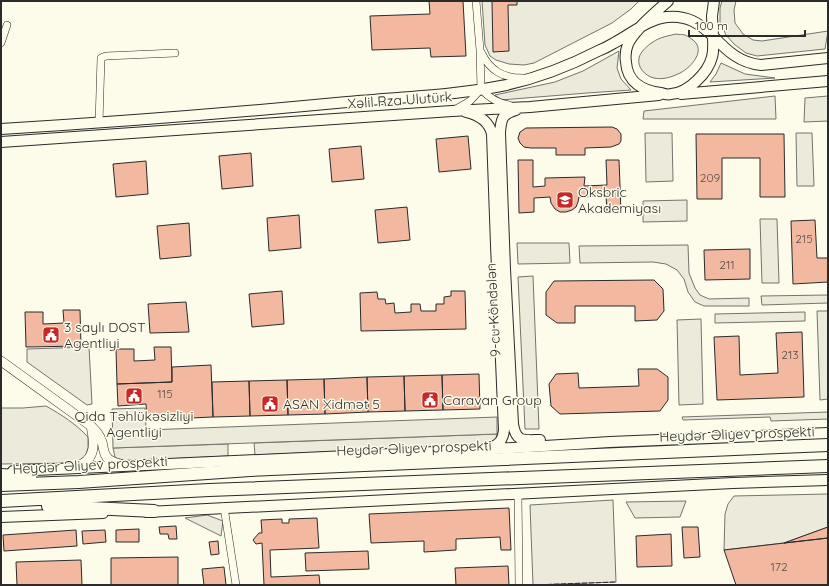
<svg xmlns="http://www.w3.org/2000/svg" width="829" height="586" font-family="Quicksand,sans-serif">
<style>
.green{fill:#ecebdb;stroke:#74746e}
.parking{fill:#eceadb;stroke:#74746e}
.building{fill:#f2b8a0;stroke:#2b2b2b}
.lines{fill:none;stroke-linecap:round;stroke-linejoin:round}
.minor-casing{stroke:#2b2b2b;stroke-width:8}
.tertiary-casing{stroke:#2b2b2b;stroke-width:10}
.secondary-casing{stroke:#2b2b2b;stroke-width:12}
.trunk-casing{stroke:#2b2b2b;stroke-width:14}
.minor{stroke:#fdfbea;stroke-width:7}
.tertiary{stroke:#fdfbea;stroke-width:9}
.secondary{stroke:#fdfbea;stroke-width:10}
.trunk{stroke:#fdfbea;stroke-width:12}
.fence{stroke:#2b2b2b;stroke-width:1;stroke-dasharray:5 2;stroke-linecap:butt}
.labels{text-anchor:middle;stroke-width:3;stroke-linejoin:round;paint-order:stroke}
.number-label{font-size:12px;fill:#5d4e48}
.street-label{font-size:14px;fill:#2b2b2b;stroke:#fdfbea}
.poi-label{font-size:14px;fill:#2b2b2b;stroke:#fdfbea;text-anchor:start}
</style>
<rect width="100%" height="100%" fill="#fdfbea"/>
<path class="green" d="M722,1H736L734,10L735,23L743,34L753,40L762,41L828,31L825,49L757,56L746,53L734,44L726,35L720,22V8Z
M676,34C679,35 682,34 685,35C688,36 690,38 693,40C706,50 692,67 680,73C672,77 663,80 654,78C645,76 637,67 639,58C640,52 648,45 653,42C660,37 668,36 676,34Z
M619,51L617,68L621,79L631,90L587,93L501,100L495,95L555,82L583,71Z
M721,63L745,74L775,78L710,82L716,74Z
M775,96L776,119H643L644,111Z
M828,96V121L804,122L805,98Z
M645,133H672L673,181L646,182Z
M796,133H812L814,186H797Z
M687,200V221L643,222V201Z
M760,219H777L779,283H762Z
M517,243H569L570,263L518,264Z
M688,245L689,273L695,288L700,295L709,299L749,298V306H704L695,302L688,292L684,279L677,270L666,264L653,262L580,263L579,246Z
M533,276L539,429H525L518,277Z
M828,295V303L762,305L761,296Z
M817,311H828V399L820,400Z
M805,312V321L715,323V314Z
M701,319L703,404L679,405L677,320Z
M46,406C62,415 76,424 88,437V448L85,457L75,463L1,464V408H23Z
M828,412V419L771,421L770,417L683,420L682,417Z
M497,434L498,439L488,445L255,455L254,443Z
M228,444V456L125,461L119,460L115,457L113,448Z
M828,494V527L784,543L724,550L725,514L728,504L734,496Z
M613,500L616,582L533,585L530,505Z
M686,501L680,517L635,518L626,502Z"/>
<path class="parking" d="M482,1H639L631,9L612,23L534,63L524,65L509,64L496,60L490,56L485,45Z
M89,347L92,404L87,405L27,362V349Z
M145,408L146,430L497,417V434L113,448L112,409Z
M207,515L223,521L221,536L185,518Z"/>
<path class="building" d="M429,1H463L466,56L431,57L430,48L372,50L370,16L430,14Z
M492,1H517V5H508L509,51L493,52Z
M612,127L617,129L621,134V141L619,144L611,147L585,148V155H556V148H531L524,147L520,143L518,138L520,132L526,128Z
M696,134H784L785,197H760V158H722V199H697Z
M468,136L471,169L439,172L436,139Z
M361,146L364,179L332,182L329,149Z
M251,153L253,186L222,189L219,156Z
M518,160H533V187L545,186V178L585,177L584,186L607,185L606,160H619L621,212H607L606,196L579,197L578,202L576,207L572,210L566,212H560L555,209L551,203L550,197L534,198V212L519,213Z
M146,161L148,194L116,197L113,164Z
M407,207L410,240L378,243L375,210Z
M299,215L301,248L269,251L267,218Z
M815,220L817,258H828V282L793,284L791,221Z
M189,223L191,256L160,259L157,226Z
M750,249V279L705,280L704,250Z
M654,280L663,289L664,311L657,320L635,321V306H575V323H557L546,315V292L554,281Z
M282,291L284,324L252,327L249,294Z
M451,291H465L466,329L361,331L360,293L377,292L378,299H385L386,304L394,303L395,313L411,312V304H420L421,311H436V304H444V297L451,296Z
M186,302L189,332L150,333L148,304Z
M63,310H80L81,346L26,347L25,312H43V324L64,323Z
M802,332L804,397L717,400L714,337L739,336L740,375L778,373L776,333Z
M154,347H171L172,382L117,384L116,349H134V361L155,360Z
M211,365L213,417L147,420L146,404L118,406L117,384L172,382V367Z
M638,369H657L668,377V400L660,411L560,414L551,406L549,384L556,374L578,373L579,388L639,386Z
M479,374L480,409L443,410L442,375Z
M442,375L443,410L405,411L404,376Z
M404,376L405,411L368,412L367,377Z
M367,377L368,412L325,414L324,379Z
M324,379L325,414L288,415L287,380Z
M287,380L288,415L250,416L249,381Z
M249,381L250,416L213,417L212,382Z
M509,508L511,550H501L500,537L456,539V550L424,552V541L371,543L369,514Z
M317,518L319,548L270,550L271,577L319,575L320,585H264L262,543L256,544L253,540L259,533H262L261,520L282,519V523H289V519Z
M176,526L177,539H169L168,534H160L159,527Z
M682,527H698L700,557L684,558Z
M828,527V538L784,543Z
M139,529V542H116V530Z
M76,530L77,546L4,551L3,535Z
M105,530L106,542L83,544L82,531Z
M671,534L672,566L637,567L636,536Z
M828,538V585H736L724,550Z
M218,541L219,554L211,555L209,542Z
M368,551L369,569L306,571L305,553Z
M178,557V585H111V558Z
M81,560L82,585H17L16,562Z
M508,566L509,585H456L455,568Z
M224,567L226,585H204L202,569Z"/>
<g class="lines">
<g class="minor-casing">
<path id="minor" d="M1,43L7,25
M481,52C490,71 503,78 523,78
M481,89C489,98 497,103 509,105
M456,109L470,101L481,89L480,50L476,1
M99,123L101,58L106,56L175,53
M518,494L519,585
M224,507L236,585"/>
</g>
<g class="tertiary-casing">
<path id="tertiary" d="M1,361L91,426C96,431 100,435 102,442C103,445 103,448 104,451C106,461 115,463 124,465
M75,467C96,461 95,444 91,426"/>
</g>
<g class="secondary-casing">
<path id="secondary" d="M714,1L712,16L713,36C727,51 740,63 761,65L828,58
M681,94L828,81
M516,110C502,114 501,119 500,133L505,269L513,424C516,443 524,440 540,440
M466,112C479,115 489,121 492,134L496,245L504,430C503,440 499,445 490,448
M1,129C116,122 232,113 347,102C398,97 450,96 501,86C535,79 567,67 598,51C603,49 609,46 614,43C631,34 648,19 667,17C687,15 699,23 713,36C713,43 714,50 712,57C708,73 688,93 671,94C668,95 664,94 661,93C643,91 627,82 626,62C625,56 626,49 628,44C634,30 657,11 668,1
M1,142L452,111L530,107L659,95
M13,471L479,450L610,442L828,433
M147,512L733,483L828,480
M1,517L103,513"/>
</g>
<g class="trunk-casing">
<path id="trunk" d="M1,475L30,477
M1,485L79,482L250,470L828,445
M1,501L209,490L828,466
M48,506L154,511"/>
</g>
<use href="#minor" class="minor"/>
<use href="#tertiary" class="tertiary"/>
<use href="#secondary" class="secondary"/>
<use href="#trunk" class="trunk"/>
<path class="fence" d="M533,585L616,582"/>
</g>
<defs>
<g id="university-square" transform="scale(0.9)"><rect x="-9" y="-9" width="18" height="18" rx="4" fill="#c62828" stroke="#fdfbea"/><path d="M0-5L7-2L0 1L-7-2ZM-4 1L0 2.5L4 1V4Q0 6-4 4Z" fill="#fff"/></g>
<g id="civic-square" transform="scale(0.9)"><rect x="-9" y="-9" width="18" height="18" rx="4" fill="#c62828" stroke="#fdfbea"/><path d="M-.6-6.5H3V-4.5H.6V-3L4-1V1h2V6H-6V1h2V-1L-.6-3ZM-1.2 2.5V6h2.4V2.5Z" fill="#fff"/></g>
</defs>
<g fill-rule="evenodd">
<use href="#university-square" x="565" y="200"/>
<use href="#civic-square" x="51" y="335"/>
<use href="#civic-square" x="134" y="396"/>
<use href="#civic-square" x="430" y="400"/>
<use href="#civic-square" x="270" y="404"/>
</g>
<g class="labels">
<g class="number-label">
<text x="710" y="182">209</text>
<text x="804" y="243">215</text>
<text x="727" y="269">211</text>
<text x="790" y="359">213</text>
<text x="165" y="398">115</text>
<text x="779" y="571">172</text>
</g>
<g class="street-label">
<text transform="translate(400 100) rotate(-4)" y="5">Xəlil Rza Ulutürk</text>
<text transform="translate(493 310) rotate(-93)" y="5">9-cu Köndələn</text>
<text transform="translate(737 434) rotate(-2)" y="5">Heydər Əliyev prospekti</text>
<text transform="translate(414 448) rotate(-2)" y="5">Heydər Əliyev prospekti</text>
<text transform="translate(90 465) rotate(-3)" y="5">Heydər Əliyev prospekti</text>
</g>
<g class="poi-label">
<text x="578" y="197">Oksbric<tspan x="578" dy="16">Akademiyası</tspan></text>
<text x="64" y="332">3 saylı DOST<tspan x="64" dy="16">Agentliyi</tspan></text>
<text x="443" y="405">Caravan Group</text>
<text x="283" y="409">ASAN Xidmət 5</text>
<text x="134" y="421" text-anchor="middle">Qida Təhlükəsizliyi<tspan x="134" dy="16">Agentliyi</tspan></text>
</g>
</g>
<rect width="829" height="586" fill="none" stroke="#2b2b2b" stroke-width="4"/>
<path d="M689 30v6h116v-6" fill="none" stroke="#2b2b2b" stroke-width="2"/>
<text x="695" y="30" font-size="12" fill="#2b2b2b" stroke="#fdfbea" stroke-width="3" paint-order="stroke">100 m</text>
</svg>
